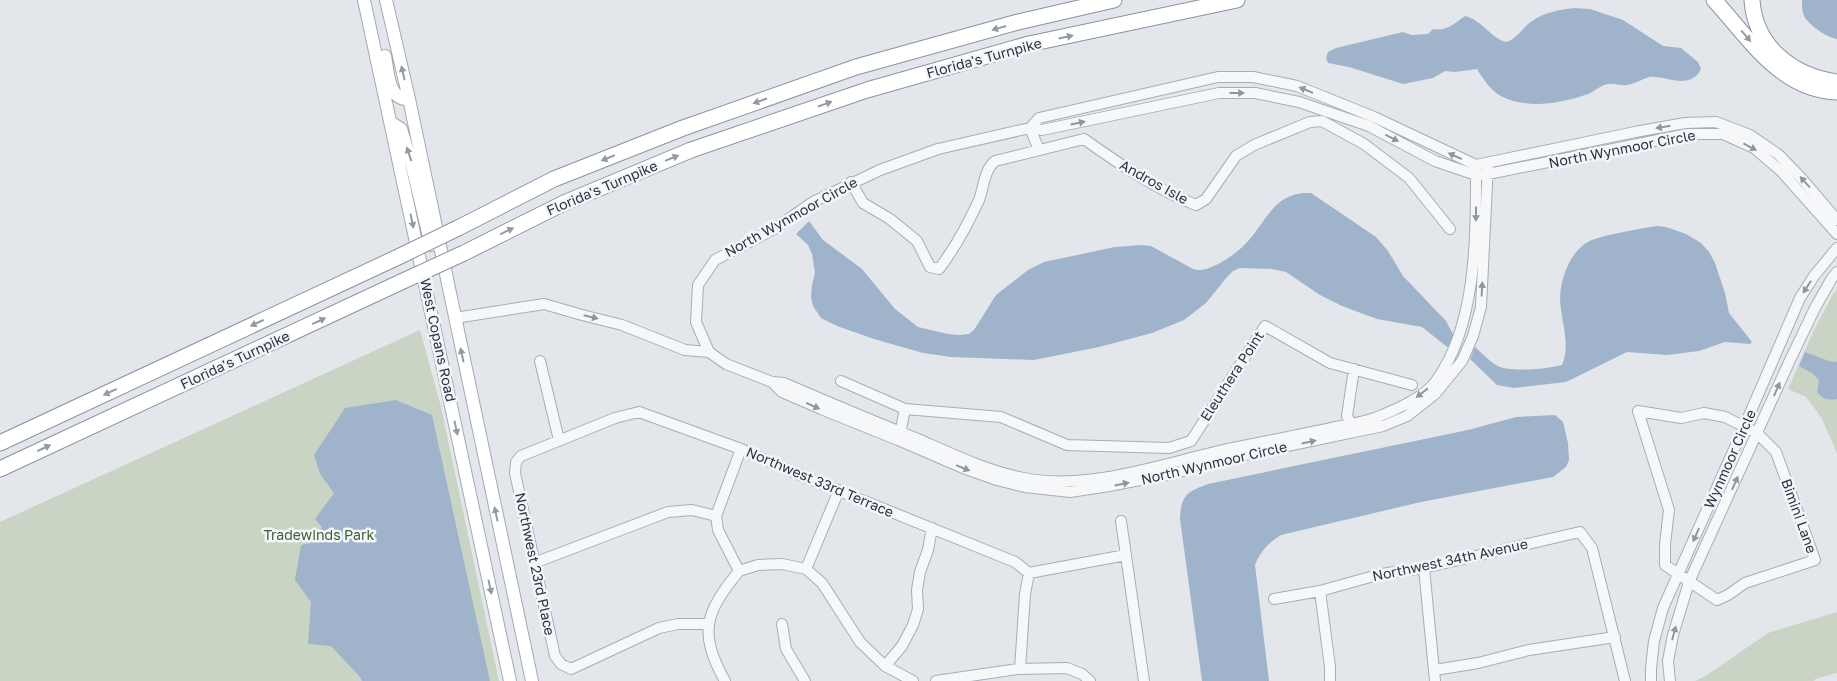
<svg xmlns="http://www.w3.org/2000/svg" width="1837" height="681" font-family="'Golos Text',sans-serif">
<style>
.green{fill:#c9d4c4}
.water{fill:#9fb4ca}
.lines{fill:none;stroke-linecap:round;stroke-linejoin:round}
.minor-casing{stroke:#a8adb5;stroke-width:12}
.major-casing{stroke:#a2abb6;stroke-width:14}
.highway-casing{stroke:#8a94a1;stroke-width:17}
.minor{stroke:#f6f7f9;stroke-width:10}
.major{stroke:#fff;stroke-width:12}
.highway{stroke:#fff;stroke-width:15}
.highway-bridge-casing{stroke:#8a94a1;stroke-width:17;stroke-linecap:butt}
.highway-bridge{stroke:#fff;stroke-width:15}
.oneway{fill:#959aa1}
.oneway2{fill:#90969e}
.labels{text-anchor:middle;stroke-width:5;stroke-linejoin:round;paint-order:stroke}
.street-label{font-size:14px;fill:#2b3443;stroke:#f3f5f8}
.park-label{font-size:14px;fill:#405e38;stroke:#f3f5f8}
</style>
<rect width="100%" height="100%" fill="#e3e6eb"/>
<path class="green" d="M1837,289V453L1821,417L1806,397L1788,389L1814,330L1833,294Z
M420,330L441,407L499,681H0V522Z
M1837,612V673L1815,679L1814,681H1695L1707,675L1768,633Z"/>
<path class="water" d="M1802,0H1837V39C1826,37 1810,26 1804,16C1802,12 1802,5 1802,0Z
M1574,8L1590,9L1623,20L1663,46L1681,48L1698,62L1701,69C1690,92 1663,74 1649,77C1642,79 1635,84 1627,85C1621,86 1615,83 1608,84C1601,85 1595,91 1588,94C1568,101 1545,106 1524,103C1499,100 1489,89 1477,69L1455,72L1445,71L1433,78L1403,84L1349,67L1328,63L1326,58L1328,52L1336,48L1403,32L1412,35L1428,34L1433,29C1446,32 1455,23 1465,16C1484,21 1492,40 1507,42C1518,38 1522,28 1532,21C1544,12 1560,10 1574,8Z
M1311,193L1376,237L1388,251L1403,276L1446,321L1455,338L1451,350L1422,327L1377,319L1342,306L1320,295L1286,272L1272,269L1240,268L1233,271L1227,277L1206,303L1184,320L1152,333L1099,347L1034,360L951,357L923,353L874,339L837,326L821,318L813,306L811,297L812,285L815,273L812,254L808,245L796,234L809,221L823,240L862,269L895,309L918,327L948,334L960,335L969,334L974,330L996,295L1028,270L1044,262L1115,247L1141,245L1151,246L1193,269C1209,275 1239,252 1249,240C1268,218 1276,191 1311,193Z
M1657,226L1666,227L1686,234L1701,243L1709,252L1715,263L1725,293L1729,313L1752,342L1750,344L1725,342L1699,351L1667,355L1627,352L1566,382L1514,388L1497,385L1470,359L1475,347C1482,353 1488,360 1496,365C1507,373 1548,369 1562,365C1570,347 1563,327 1561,309C1557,287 1567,256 1586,243C1596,236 1643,228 1657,226Z
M1805,352L1829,361L1837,362V399C1828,401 1823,399 1817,392L1819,380L1812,373L1799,366Z
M396,400L432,415L490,681H362L360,677L331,646L308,644L311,602L295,580L301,545L311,543L322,527L315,519L334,493L320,474L314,455L345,408Z
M1555,415L1563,422L1568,443L1569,460L1566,467L1553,477L1421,502L1281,535C1269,542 1260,552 1255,565L1269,681H1202L1180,519C1181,495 1187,492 1208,484L1468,430L1516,417Z"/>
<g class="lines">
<g class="minor-casing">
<path id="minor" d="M1030,128L1039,118L1218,77H1253L1297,86L1374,117L1476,165L1635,132L1685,123L1716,122L1750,135L1779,155L1803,180L1837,220
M1030,128L1039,150
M1476,165V175C1476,240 1476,326 1436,381C1424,398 1395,410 1375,418C1360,423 1343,425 1327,429C1297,435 1267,441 1238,447C1172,460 1091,492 1024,478C987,471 952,454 918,439C873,421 828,402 784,383L772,382L726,364L709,352L696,322L698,285L715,260L774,229L813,202L880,170L938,149L1030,128L1042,130L1219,93H1255L1299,102L1369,126L1435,161L1476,175L1488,174L1688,134H1723L1754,148L1781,171L1837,234
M851,182L863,203L890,219L917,241L930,267L939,269C955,248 968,224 979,200C984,187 984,170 995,161L1084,139C1119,164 1156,189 1196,205L1206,199L1236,156L1254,145L1310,122L1322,121L1364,144L1409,178L1450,229
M455,318L544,304L582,315L622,325L685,350L709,352
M540,361L559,440
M1354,369L1347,416L1354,429
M841,381L905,409
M772,382L782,392L821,409L898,440L963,468L997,480L1025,487L1070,492L1109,486L1176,473L1207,463L1383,426L1407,416L1435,394L1462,361L1473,336L1481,307L1488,164
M1638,411L1681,418L1704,413L1725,417L1757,433L1776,452L1815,560L1745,583L1728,595L1717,600L1665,565V544L1669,510Z
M899,439L905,409L1001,417L1067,445L1169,448L1191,441L1265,326L1330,363L1412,385
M1121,521L1144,681
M534,563L668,512L692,510L716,516
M1424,568L1435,681
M806,569L839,490
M739,571L758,565L782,564L806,569L822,583L860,642L885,666L913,681
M1320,591L1330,667V681
M1274,599L1320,591L1381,574L1424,568L1580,532L1592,548L1625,681
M707,624H678L659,628L571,669L561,664L555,656L515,473L516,462L521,456L615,418L639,412L741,449L800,475L1015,562L1029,573L1126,555
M782,624L786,649L805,681
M885,666L902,646L913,625L918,609L917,590L920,572L928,550L932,528
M1020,669L1025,594L1029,573
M1435,670L1478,663L1529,650L1615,637
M725,681C698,632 705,613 739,571L718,530L716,516L741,449
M936,681L1018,669L1067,668L1082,674L1090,681
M1651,681V668L1654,641L1663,608L1744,427L1800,298L1814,276L1837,248
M1670,681L1668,661L1673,635L1689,582L1791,358L1815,308L1832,278L1837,272"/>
</g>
<g class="major-casing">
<path id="major" d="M364,0L510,681
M386,0L409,99L532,681
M385,56C388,71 388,101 409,99
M390,122L401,129L412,165L431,245"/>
</g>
<g class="highway-casing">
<path id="highway" d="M1714,0C1749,38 1780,90 1837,92
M1752,0C1755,47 1793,76 1837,82
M458,228L554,179L683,128L856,67L1018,22L1114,0
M464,253L564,203L691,150L867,90L1029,44L1237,0
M0,443L396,258
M0,469L401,282"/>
</g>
<use href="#minor" class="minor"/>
<use href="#major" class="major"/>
<use href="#highway" class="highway"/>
<g class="highway-bridge-casing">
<path id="highway-bridge" d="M396,258L458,228
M401,282L464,253"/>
</g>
<use href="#highway-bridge" class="highway-bridge"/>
</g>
<defs><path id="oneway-solid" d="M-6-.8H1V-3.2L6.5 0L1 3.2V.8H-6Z" transform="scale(1.25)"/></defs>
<g class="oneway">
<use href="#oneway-solid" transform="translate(999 28) rotate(164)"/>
<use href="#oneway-solid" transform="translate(1746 36) rotate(49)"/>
<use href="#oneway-solid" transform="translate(1066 37) rotate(-12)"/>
<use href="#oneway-solid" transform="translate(403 73) rotate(-103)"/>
<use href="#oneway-solid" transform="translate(760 101) rotate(161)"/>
<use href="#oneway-solid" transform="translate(825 104) rotate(-19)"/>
<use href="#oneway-solid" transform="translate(409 154) rotate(-108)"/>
<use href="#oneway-solid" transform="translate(608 158) rotate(158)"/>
<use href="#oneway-solid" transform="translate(672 158) rotate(-22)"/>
<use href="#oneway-solid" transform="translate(412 221) rotate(78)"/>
<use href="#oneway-solid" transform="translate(507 231) rotate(-26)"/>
<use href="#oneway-solid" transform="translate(319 321) rotate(-25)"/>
<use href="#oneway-solid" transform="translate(257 323) rotate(155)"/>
<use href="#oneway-solid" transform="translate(462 355) rotate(-102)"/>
<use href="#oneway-solid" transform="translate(110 392) rotate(155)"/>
<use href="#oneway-solid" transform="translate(456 428) rotate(78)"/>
<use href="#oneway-solid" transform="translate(44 448) rotate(-25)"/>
<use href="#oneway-solid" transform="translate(496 514) rotate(-102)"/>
<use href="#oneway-solid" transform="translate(490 587) rotate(78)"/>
</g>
<g class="oneway2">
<use href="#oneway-solid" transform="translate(1306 90) rotate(-158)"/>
<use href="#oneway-solid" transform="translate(1237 93)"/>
<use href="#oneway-solid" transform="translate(1078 123) rotate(-12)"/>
<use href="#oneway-solid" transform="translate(1663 127) rotate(171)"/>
<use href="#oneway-solid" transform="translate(1392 138) rotate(27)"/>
<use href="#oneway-solid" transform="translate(1750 147) rotate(28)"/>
<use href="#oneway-solid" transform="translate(1455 156) rotate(-156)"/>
<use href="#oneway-solid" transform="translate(1805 182) rotate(-132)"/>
<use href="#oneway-solid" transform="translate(1476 214) rotate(91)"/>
<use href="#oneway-solid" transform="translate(1807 287) rotate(123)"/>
<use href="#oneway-solid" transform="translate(1482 289) rotate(-87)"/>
<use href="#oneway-solid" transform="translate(591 317) rotate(13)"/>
<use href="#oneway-solid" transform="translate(1777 389) rotate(-66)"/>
<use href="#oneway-solid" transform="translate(1422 393) rotate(142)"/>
<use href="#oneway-solid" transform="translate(813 406) rotate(24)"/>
<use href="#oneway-solid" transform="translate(1309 442) rotate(-12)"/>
<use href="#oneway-solid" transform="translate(963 468) rotate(22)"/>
<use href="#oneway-solid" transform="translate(1735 483) rotate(-66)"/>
<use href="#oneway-solid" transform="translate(1122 484) rotate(-11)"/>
<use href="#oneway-solid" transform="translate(1696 535) rotate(114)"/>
<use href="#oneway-solid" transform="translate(1674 633) rotate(-75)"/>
</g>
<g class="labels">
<g class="street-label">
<text transform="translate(984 58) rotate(-15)" y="5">Florida's Turnpike</text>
<text transform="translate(1622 149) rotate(-11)" y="5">North Wynmoor Circle</text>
<text transform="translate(1154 182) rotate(29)" y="5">Andros Isle</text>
<text transform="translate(602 188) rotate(-23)" y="5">Florida's Turnpike</text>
<text transform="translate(791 217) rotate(-29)" y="5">North Wynmoor Circle</text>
<text transform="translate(438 340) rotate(78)" y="5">West Copans Road</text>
<text transform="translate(235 360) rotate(-25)" y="5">Florida's Turnpike</text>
<text transform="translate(1232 376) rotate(-57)" y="5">Eleuthera Point</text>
<text transform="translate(1730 459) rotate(-66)" y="5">Wynmoor Circle</text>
<text transform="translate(1214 463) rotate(-13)" y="5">North Wynmoor Circle</text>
<text transform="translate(820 482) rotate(23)" y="5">Northwest 33rd Terrace</text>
<text transform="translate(1799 516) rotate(70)" y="5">Bimini Lane</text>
<text transform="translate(1450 560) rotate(-12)" y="5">Northwest 34th Avenue</text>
<text transform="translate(535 564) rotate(78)" y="5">Northwest 23rd Place</text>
</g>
<g class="park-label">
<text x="319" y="540">Tradewinds Park</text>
</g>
</g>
</svg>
